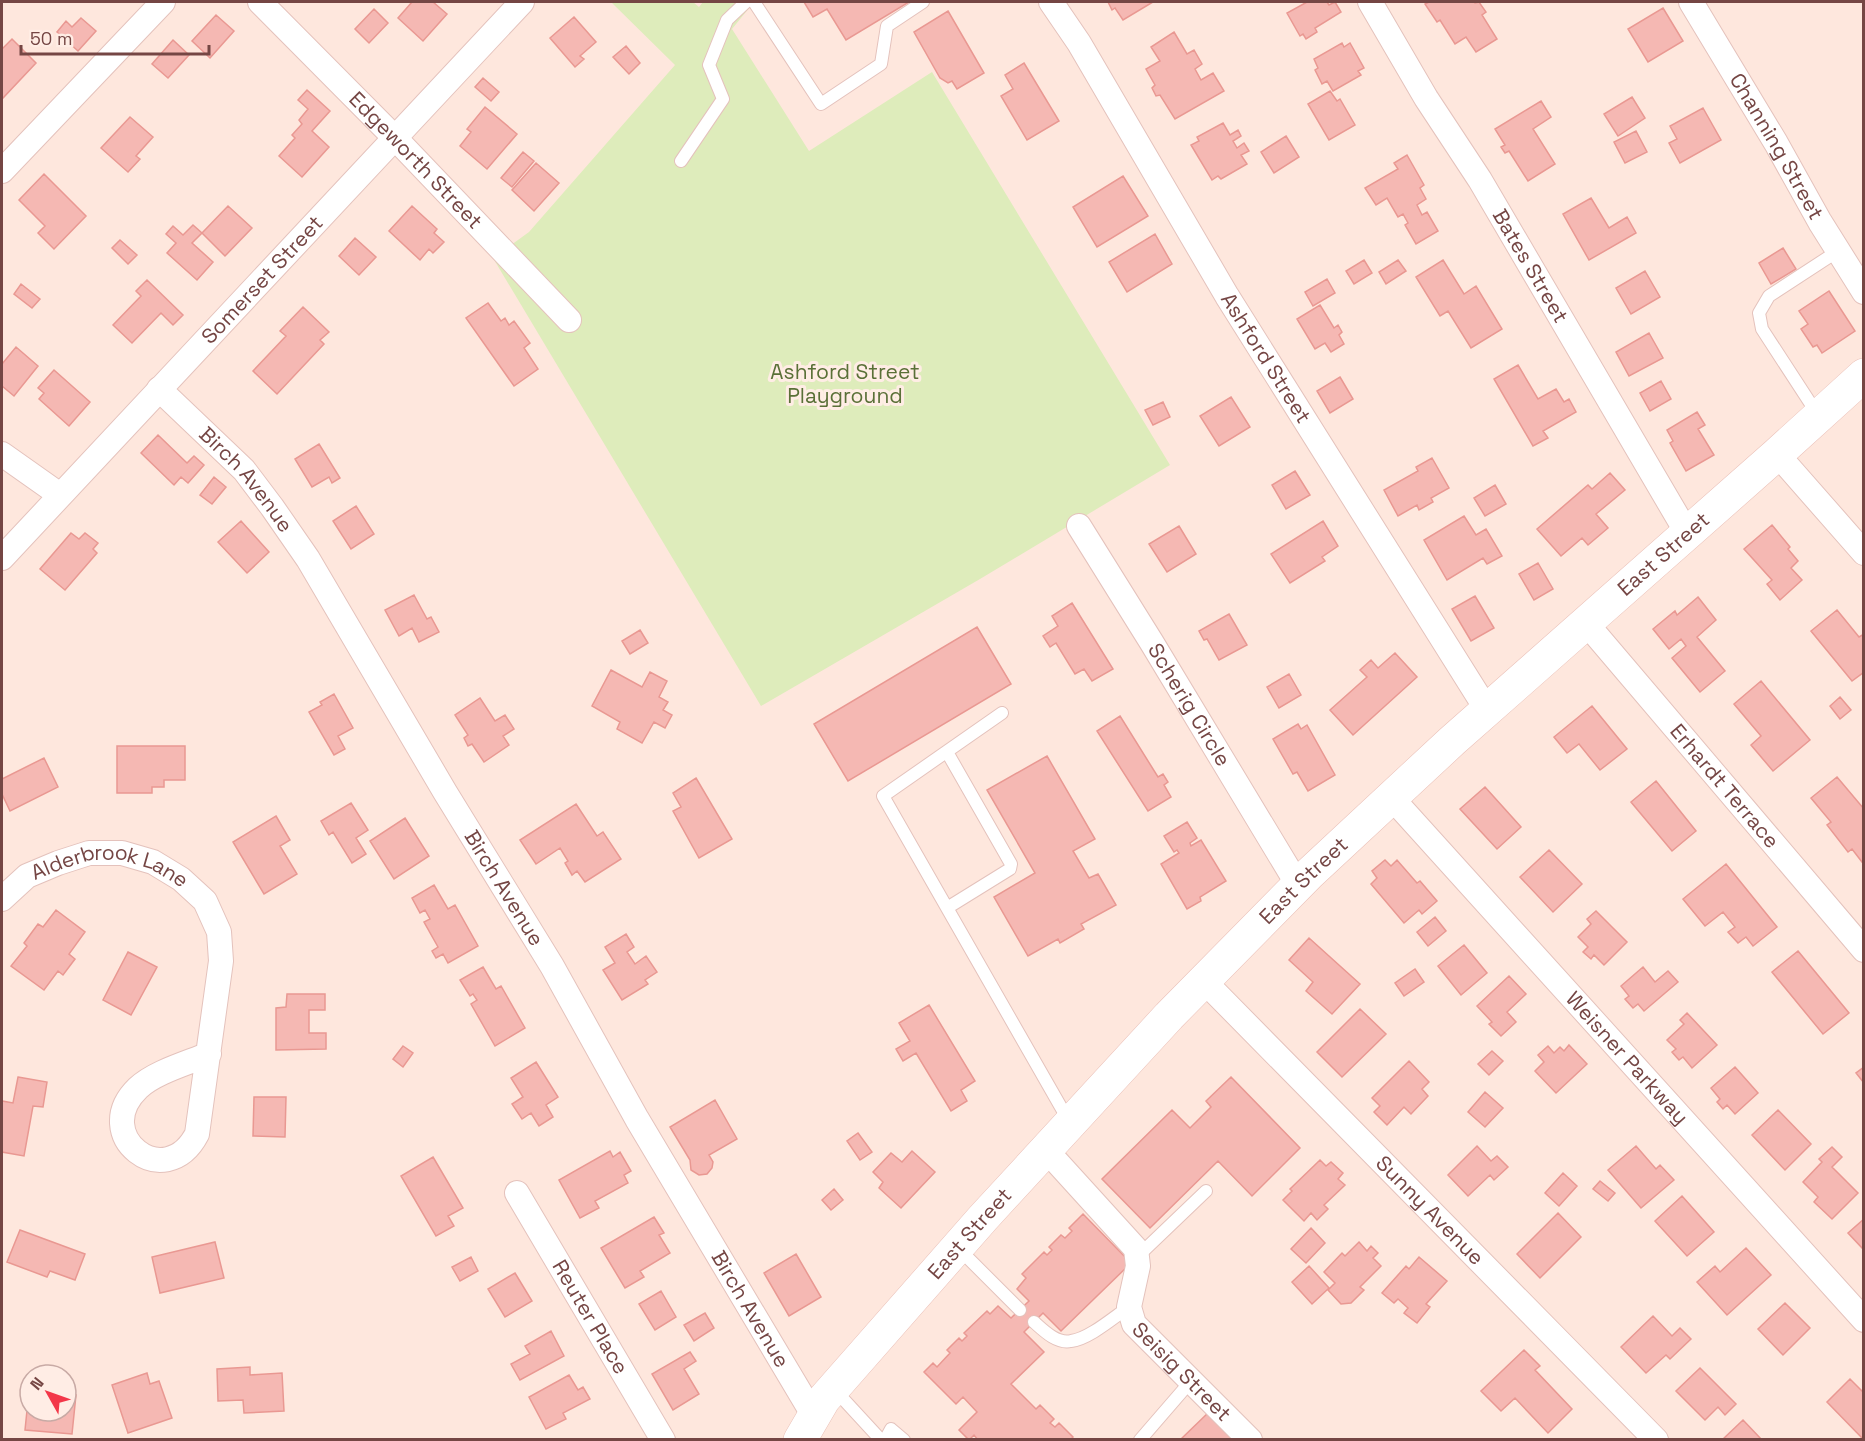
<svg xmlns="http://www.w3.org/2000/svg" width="1865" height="1441" font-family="'Space Grotesk',sans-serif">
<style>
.green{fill:#deecbb}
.building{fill:#f5b8b3;stroke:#e99892;stroke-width:1.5}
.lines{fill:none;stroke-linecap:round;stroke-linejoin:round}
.lane-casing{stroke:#e4c2bc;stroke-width:14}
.street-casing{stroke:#e4c2bc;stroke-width:26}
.secondary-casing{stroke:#eac0b8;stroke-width:34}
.lane{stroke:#fff;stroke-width:12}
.street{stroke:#fff;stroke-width:24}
.secondary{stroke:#fff;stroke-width:33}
.labels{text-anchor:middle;stroke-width:6;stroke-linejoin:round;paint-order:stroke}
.street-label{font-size:21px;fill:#754644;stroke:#ffede5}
.park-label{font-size:21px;fill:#5a7037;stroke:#ffede5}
</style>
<rect width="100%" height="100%" fill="#fee7dd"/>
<path class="green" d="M611,2H693L699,7L703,2H754L732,29L809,151L932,72L1170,465L980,579L761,706L493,258L529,232L675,65Z"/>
<path class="building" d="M412,2H433L447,14L423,41L398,18Z
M804,2H909L846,40L827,9L813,17Z
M1108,2H1153L1123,20L1115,8L1112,10Z
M1307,2H1327L1329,5L1335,2L1341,12L1315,28L1317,32L1306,39L1303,34L1300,36L1287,13Z
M1429,2H1474L1475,3L1479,2L1486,12L1482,15L1497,39L1476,52L1466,37L1455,44L1440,20L1437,22L1425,4Z
M1663,8L1683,41L1648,62L1628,29Z
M374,9L388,23L369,43L355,29Z
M948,11L984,73L957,89L952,81L948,83L940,78L914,32Z
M216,15L234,31L210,58L192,41Z
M574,17L596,42L580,56L584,59L575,67L550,38Z
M81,18L96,31L78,51L57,32L66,21L72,27Z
M1174,32L1187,54L1194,50L1202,64L1195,69L1201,80L1213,73L1224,91L1175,119L1160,95L1156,96L1152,88L1155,85L1146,69L1160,61L1151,47Z
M12,39L36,63L2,99V49Z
M173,40L189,55L168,78L152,64Z
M1342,43L1344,47L1350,43L1364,68L1358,71L1361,75L1333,91L1327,81L1322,84L1315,70L1318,68L1314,59Z
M626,46L640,63L629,74L613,57Z
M1024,63L1059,121L1027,140L1001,96L1013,89L1005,75Z
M483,78L499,92L491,101L475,87Z
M307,90L330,111L312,131L329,147L302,177L279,156L295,138L292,135L302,124L299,120L308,109L298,100Z
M1330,91L1337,101L1340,99L1355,125L1329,140L1308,104Z
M1632,97L1645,118L1618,136L1604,114Z
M1541,101L1551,117L1533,129L1555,164L1528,181L1509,151L1505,153L1501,147L1505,145L1495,129Z
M485,107L517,134L487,169L460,146L471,132L467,129Z
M1703,108L1721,140L1680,163L1669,143L1677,139L1670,126Z
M130,117L153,137L136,156L140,159L128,172L101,148Z
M1223,123L1230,135L1238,130L1241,136L1233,141L1237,148L1244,143L1249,151L1241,155L1247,164L1221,179L1218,176L1212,180L1191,145L1199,141L1197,137Z
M1636,131L1647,152L1625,163L1614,142Z
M1286,136L1299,157L1274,173L1261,152Z
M523,152L534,161L512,187L501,178Z
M1407,155L1424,185L1420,188L1426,199L1417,205L1422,215L1427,212L1438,231L1416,244L1405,225L1408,223L1403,214L1398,217L1387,198L1376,205L1365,188L1398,169L1394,163Z
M536,163L559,183L534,211L512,190Z
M44,174L86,216L54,249L38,233L45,226L19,200Z
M1123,176L1148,216L1097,247L1073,207Z
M1591,198L1609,228L1627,217L1636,233L1589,260L1563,214Z
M228,206L252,228L225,256L202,233Z
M412,206L437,229L434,233L444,242L433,253L429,249L420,260L389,231Z
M193,225L202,233L192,243L213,262L197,280L167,253L176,243L166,234L173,226L183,235Z
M1155,234L1172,264L1127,292L1109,262Z
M355,238L376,257L359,275L339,256Z
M120,240L137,255L128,264L112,248Z
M1783,248L1796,269L1771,284L1759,263Z
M1364,260L1372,273L1354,284L1346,271Z
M1398,260L1406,271L1386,284L1379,272Z
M1443,260L1464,294L1476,286L1502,329L1471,348L1448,311L1440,316L1416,277Z
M1645,271L1660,297L1631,314L1616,288Z
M1327,279L1335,293L1313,306L1305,292Z
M147,280L183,315L173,325L161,313L132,343L113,325L141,296L136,291Z
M21,284L40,299L32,308L14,294Z
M1829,291L1855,331L1822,353L1817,345L1813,347L1801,329L1808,324L1799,311Z
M488,303L501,321L505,318L509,325L514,321L530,343L524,348L538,369L514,386L466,318Z
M1320,305L1334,328L1338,325L1342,332L1339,335L1344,344L1331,352L1325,343L1315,349L1297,319Z
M303,307L329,332L320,340L324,344L277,394L253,371L286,336L280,331Z
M1649,333L1663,358L1629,376L1616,352Z
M16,347L38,366L14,396L2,386V364Z
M1518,365L1538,399L1556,389L1564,402L1569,399L1576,412L1543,431L1548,438L1533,446L1494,379Z
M54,370L90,402L69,426L39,399L44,393L38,388Z
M1340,377L1353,399L1330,413L1317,391Z
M1661,381L1671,399L1650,411L1640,393Z
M1231,397L1250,427L1219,446L1200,416Z
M1163,402L1170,417L1153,425L1145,410Z
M1697,412L1705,425L1698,429L1714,455L1686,471L1670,443L1673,441L1667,430Z
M158,435L187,463L194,456L204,465L188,483L181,477L174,485L141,453Z
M319,444L340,478L332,483L329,477L312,487L295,459Z
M1432,458L1449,488L1431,498L1433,502L1419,510L1417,505L1398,516L1384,490L1418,471L1416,467Z
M1295,471L1310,495L1286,509L1272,485Z
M1610,473L1625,490L1596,514L1608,528L1588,545L1582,538L1561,556L1537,529L1588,485L1592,489Z
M214,477L226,487L212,504L200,495Z
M1495,485L1506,504L1485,516L1474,498Z
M356,506L374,534L351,549L333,521Z
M1464,516L1476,535L1486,529L1502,556L1487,564L1483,558L1447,580L1424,540Z
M241,521L269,552L247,573L218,542Z
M1323,521L1338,546L1322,557L1325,561L1290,583L1271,554Z
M1772,525L1790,547L1788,549L1798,561L1791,568L1802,580L1780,600L1767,584L1772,580L1744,549Z
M1179,526L1196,554L1167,572L1149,544Z
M71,533L79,539L85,533L98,543L93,549L97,553L65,590L40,569Z
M1538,563L1553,589L1534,600L1519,574Z
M414,595L427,619L431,617L439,632L419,642L412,628L399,636L385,610Z
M1475,596L1494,628L1471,641L1452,609Z
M1698,597L1716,620L1697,637L1725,671L1700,692L1672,658L1686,646L1681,639L1669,649L1653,629L1675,611L1677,615Z
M1072,603L1113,669L1092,681L1084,669L1075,674L1056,643L1050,647L1043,636L1058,626L1052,616Z
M1837,610L1859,637L1864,634V672L1852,681L1811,631Z
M1229,614L1247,645L1219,660L1207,639L1204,640L1199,631Z
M977,627L1011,684L848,781L814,724Z
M640,630L648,643L630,654L622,641Z
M1395,653L1417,677L1353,735L1330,710L1367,677L1360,670L1371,660L1378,668Z
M611,670L642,687L650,672L667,681L659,697L668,702L663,710L672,715L665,728L654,722L642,743L617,729L620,722L592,706Z
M1289,674L1301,695L1279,708L1267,687Z
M1761,681L1810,740L1773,771L1751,745L1761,736L1734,704Z
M334,694L353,728L338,736L345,749L334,755L309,712L322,705L320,702Z
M1840,697L1851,710L1840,719L1830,706Z
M480,698L495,721L505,715L514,729L503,736L509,745L484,762L472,744L468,746L464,738L468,735L455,715Z
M1592,706L1627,749L1600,770L1579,744L1567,753L1554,737Z
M1120,716L1158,777L1163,774L1168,782L1164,785L1171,797L1148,811L1097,731Z
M1298,724L1301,729L1307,725L1335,775L1308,791L1297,772L1293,774L1273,739Z
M117,746H185V780H164V787H152V793H117Z
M1047,756L1095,839L1073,851L1089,878L1098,874L1116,905L1081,924L1084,929L1060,943L1058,939L1028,956L994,897L1035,873L987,790Z
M44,758L58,787L10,811L2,794V779Z
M1837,777L1864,809V861L1862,862L1852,849L1848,852L1827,825L1831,822L1811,798Z
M696,778L732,839L699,858L673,811L681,807L673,793Z
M1656,781L1696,831L1672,851L1631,802Z
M1485,787L1521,827L1497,849L1460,809Z
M351,803L368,830L356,838L366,854L352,863L333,832L329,835L321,821Z
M576,804L597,836L603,832L621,859L585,882L577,871L572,875L565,863L568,861L560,848L536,864L520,840Z
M276,816L290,840L280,846L297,874L264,894L233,842Z
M405,818L429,856L394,879L370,841Z
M1187,822L1197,838L1190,843L1191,846L1201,840L1226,881L1200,897L1201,901L1187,909L1161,864L1179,853L1177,850L1174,852L1164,836Z
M1549,850L1582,884L1553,912L1520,877Z
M1385,860L1391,866L1397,860L1417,883L1420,881L1437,901L1422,914L1419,910L1404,923L1371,884L1377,878L1372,871Z
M1726,864L1777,927L1753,946L1746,937L1738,943L1728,932L1735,927L1723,912L1705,926L1683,899Z
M434,885L448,909L455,905L478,946L448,963L443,954L436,958L432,951L438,947L424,922L430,919L425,910L420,913L412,898Z
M56,910L85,932L69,954L75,959L63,975L58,971L44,990L11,966L27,946L24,943L38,924L43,927Z
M1596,911L1627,942L1604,965L1594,955L1591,959L1583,952L1588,947L1578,937L1591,924L1587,919Z
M1435,917L1446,931L1428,946L1417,932Z
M626,934L634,947L627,952L635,964L646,956L657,972L645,980L648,984L622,1000L603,970L615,963L605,947Z
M1309,938L1360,984L1332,1014L1306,991L1313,982L1289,960Z
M1464,945L1487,973L1461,995L1438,966Z
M1798,951L1849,1013L1823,1034L1772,972Z
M128,952L157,967L131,1015L103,1000Z
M483,967L496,989L501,986L525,1028L495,1046L471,1004L477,1000L473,994L470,996L460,980Z
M1643,967L1655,982L1668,971L1678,982L1644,1011L1638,1004L1633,1008L1625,999L1629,996L1621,986Z
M1415,969L1424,982L1404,996L1395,983Z
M1509,976L1526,994L1507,1012L1516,1022L1501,1036L1489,1024L1492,1022L1477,1006Z
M287,994H325V1010H309V1033H326V1049L276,1050V1008L286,1007Z
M929,1005L975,1081L961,1090L967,1101L951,1111L916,1053L903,1061L896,1049L910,1041L899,1023Z
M1360,1009L1386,1034L1342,1077L1317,1052Z
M1687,1013L1717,1045L1692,1068L1683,1057L1679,1060L1672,1052L1676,1049L1667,1040L1684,1024L1680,1020Z
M1569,1045L1587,1064L1556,1093L1535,1071L1544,1062L1538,1055L1548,1046L1554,1053L1560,1047L1564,1051Z
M403,1046L413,1053L403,1067L393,1059Z
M1492,1051L1503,1061L1489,1075L1478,1064Z
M1409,1061L1429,1082L1422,1089L1428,1096L1411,1114L1404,1107L1387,1125L1374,1112L1380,1106L1372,1098Z
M536,1062L558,1097L546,1105L553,1117L539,1126L531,1113L522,1119L512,1104L523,1097L511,1078Z
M1735,1067L1758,1093L1735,1114L1727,1105L1723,1109L1717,1102L1720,1099L1711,1088Z
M1864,1067V1083L1856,1073Z
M18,1077L47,1082L43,1107L33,1106L24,1156L2,1152V1101L13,1103Z
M1231,1077L1300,1148L1252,1196L1218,1161L1150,1228L1102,1179L1172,1110L1190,1128L1211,1107L1206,1101Z
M1485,1092L1503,1108L1485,1127L1468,1112Z
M254,1097H286L285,1137L253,1136Z
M715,1100L737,1139L709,1155L713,1162L712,1168L707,1174L699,1175L691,1170L690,1160L670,1127Z
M1778,1110L1811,1144L1785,1170L1752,1135Z
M858,1133L872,1152L860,1160L847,1141Z
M1477,1146L1491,1161L1497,1156L1508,1167L1494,1180L1490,1175L1468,1196L1448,1175Z
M1636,1146L1656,1169L1660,1165L1674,1180L1641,1208L1608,1170Z
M1832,1147L1842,1157L1832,1167L1858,1193L1832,1219L1814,1202L1818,1197L1803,1182L1822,1162L1819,1159Z
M610,1151L613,1157L620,1152L631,1171L624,1175L628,1183L595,1201L599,1208L580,1218L559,1180Z
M912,1151L935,1172L901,1208L879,1188L883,1182L873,1172L891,1153L902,1162Z
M433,1157L463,1208L448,1216L454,1226L436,1236L401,1176Z
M1320,1160L1326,1166L1331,1162L1343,1173L1338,1179L1345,1185L1324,1205L1328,1209L1317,1220L1311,1213L1304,1221L1283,1200L1292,1191L1290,1189Z
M1563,1173L1577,1186L1559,1206L1545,1193Z
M1600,1181L1615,1193L1608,1201L1593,1189Z
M834,1189L843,1200L831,1210L822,1200Z
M1682,1196L1714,1232L1687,1256L1655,1221Z
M1558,1213L1581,1237L1540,1278L1517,1254Z
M1083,1214L1131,1263L1061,1331L1043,1313L1024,1332L1044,1352L1011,1384L1036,1409L1040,1405L1054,1419L1050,1423L1055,1427L1059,1423L1073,1437L1070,1440H978L974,1435L969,1440L959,1430L977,1412L963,1397L956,1404L924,1372L933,1363L937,1367L950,1353L947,1350L959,1338L962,1341L967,1336L964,1333L987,1311L990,1314L998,1306L1011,1318L1029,1301L1017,1289L1026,1278L1022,1274L1044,1252L1047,1255L1052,1250L1049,1247L1061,1235L1065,1238L1072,1231L1069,1228Z
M654,1217L664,1233L659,1235L670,1253L640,1271L644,1277L625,1288L601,1248Z
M1864,1219V1250L1848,1233Z
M1311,1228L1325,1243L1306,1263L1291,1249Z
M20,1230L85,1254L75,1280L50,1271L47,1277L7,1262Z
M215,1242L224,1278L160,1293L152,1257Z
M1359,1242L1367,1251L1371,1246L1378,1253L1373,1258L1381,1266L1360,1287L1364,1290L1351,1303L1341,1304L1328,1290L1335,1283L1324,1272L1342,1253L1345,1256Z
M1746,1248L1771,1275L1727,1315L1697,1282L1715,1266L1720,1272Z
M796,1254L821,1297L789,1316L764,1273Z
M471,1257L478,1271L460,1281L452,1267Z
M1419,1257L1447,1281L1426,1304L1430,1307L1417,1323L1404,1313L1408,1308L1398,1299L1394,1303L1382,1293L1406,1266L1409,1269Z
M1309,1266L1329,1288L1312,1304L1292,1282Z
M515,1273L532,1301L505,1317L488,1289Z
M661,1291L676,1317L655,1330L639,1304Z
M1785,1303L1810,1328L1783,1355L1758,1329Z
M705,1313L714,1328L694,1341L684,1325Z
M1653,1316L1672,1336L1680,1328L1691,1339L1670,1359L1666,1355L1646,1373L1621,1347Z
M551,1331L564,1356L520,1380L511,1364L530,1354L525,1346Z
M1524,1350L1540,1366L1535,1370L1572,1409L1548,1433L1515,1398L1501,1411L1481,1391Z
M690,1352L696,1361L684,1369L699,1394L673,1410L652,1374Z
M250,1367V1375L282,1373L284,1411L244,1413L243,1400L218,1401L217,1369Z
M1700,1368L1736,1404L1725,1415L1718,1407L1705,1420L1676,1391Z
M147,1373L150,1384L159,1381L172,1418L128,1433L112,1385Z
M569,1375L578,1390L583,1387L590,1399L563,1413L566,1419L546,1429L529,1397Z
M1850,1379L1864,1393V1440L1827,1402Z
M30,1381V1411H66V1394L76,1395L72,1434L25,1430Z
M1211,1410L1238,1440H1180Z
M1743,1420L1762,1440H1722Z"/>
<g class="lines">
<g class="lane-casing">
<path id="lane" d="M754,2L821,104L881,64L887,26L923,2
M681,161L723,99L709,65L727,20L746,2
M1818,415L1762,329L1759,313L1769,296L1838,251
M1002,713L883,796L1070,1123
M947,752L1011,864L1010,869L947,908
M958,1248L1020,1310
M1137,1257L1206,1191
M1034,1322C1044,1331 1057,1344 1071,1341C1089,1339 1114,1317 1129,1307
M834,1389L881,1440
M885,1440L891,1429L904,1440
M1140,1440L1191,1381"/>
</g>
<g class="street-casing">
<g id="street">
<path id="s1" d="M260,2L395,138L569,320"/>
<path id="s2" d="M1051,2L1079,43L1227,296L1487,710"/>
<path id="s3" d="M1370,2L1426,98L1480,180L1687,533"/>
<path id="s4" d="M1691,2L1776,143L1820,222L1864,292"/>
<path d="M2,171L163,2"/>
<path id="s5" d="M159,389L244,470L272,507L308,559L445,792L552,966L637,1119L814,1416"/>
<path d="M2,454L60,495"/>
<path d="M1777,454L1864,553"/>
<path id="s6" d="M1079,526L1152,643L1298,885"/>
<path id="s7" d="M2,558L522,2"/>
<path id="s8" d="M1586,623L1864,950"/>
<path id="s9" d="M1391,797L1864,1320"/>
<path id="s10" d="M2,899L27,876L58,863L89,853H122L153,862L181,879L205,901L219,932L221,961L197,1134C165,1195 89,1135 138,1088C155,1072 188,1063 209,1054"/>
<path id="s11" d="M1204,981L1656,1440"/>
<path id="s12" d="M1046,1150L1136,1249L1138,1266L1129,1307L1134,1324L1250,1440"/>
<path id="s13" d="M517,1193L663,1440"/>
</g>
</g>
<g class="secondary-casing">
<g id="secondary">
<path id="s14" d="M800,1440L824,1399L983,1218L1169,1016L1309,874L1452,741L1777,454L1864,375"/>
</g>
</g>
<use href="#lane" class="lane"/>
<use href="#street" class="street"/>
<use href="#secondary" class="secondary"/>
</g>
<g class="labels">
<g class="street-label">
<text dy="7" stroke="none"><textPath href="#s4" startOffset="168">Channing Street</textPath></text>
<text dy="7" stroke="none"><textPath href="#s1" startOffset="222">Edgeworth Street</textPath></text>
<text dy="7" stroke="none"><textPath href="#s3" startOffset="309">Bates Street</textPath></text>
<text dy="7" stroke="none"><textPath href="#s7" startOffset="381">Somerset Street</textPath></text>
<text dy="7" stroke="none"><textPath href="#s2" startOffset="416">Ashford Street</textPath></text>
<text dy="7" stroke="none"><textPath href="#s5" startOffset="126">Birch Avenue</textPath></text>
<text dy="7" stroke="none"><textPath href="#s14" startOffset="1240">East Street</textPath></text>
<text dy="7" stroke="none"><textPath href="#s6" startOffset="210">Scherig Circle</textPath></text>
<text dy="7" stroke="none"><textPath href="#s8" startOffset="214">Erhardt Terrace</textPath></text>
<text dy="7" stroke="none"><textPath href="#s14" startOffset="754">East Street</textPath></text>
<text dy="7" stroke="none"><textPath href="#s10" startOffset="122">Alderbrook Lane</textPath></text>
<text dy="7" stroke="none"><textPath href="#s5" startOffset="610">Birch Avenue</textPath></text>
<text dy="7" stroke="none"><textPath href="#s9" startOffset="352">Weisner Parkway</textPath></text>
<text dy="7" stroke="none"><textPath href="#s11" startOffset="322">Sunny Avenue</textPath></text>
<text dy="7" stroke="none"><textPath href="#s14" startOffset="268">East Street</textPath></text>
<text dy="7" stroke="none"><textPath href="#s5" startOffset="1098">Birch Avenue</textPath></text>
<text dy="7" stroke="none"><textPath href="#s13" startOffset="144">Reuter Place</textPath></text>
<text dy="7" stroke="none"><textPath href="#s12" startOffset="278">Seisig Street</textPath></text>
</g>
<g class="park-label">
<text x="845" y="379">Ashford Street<tspan x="845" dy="24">Playground</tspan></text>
</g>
</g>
<rect width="1865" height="1441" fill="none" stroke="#754644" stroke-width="6"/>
<g transform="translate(48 1393) rotate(310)"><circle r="28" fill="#ffede5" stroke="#c8aaa5" stroke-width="1.5"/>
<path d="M0-4.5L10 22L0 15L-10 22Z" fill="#f33749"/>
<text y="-9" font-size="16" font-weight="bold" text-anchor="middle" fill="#754644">N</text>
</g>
<path d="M21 45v9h188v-9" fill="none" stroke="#754644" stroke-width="3"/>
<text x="30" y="45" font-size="18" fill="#754644" stroke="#ffede5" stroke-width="4.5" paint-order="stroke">50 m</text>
</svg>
